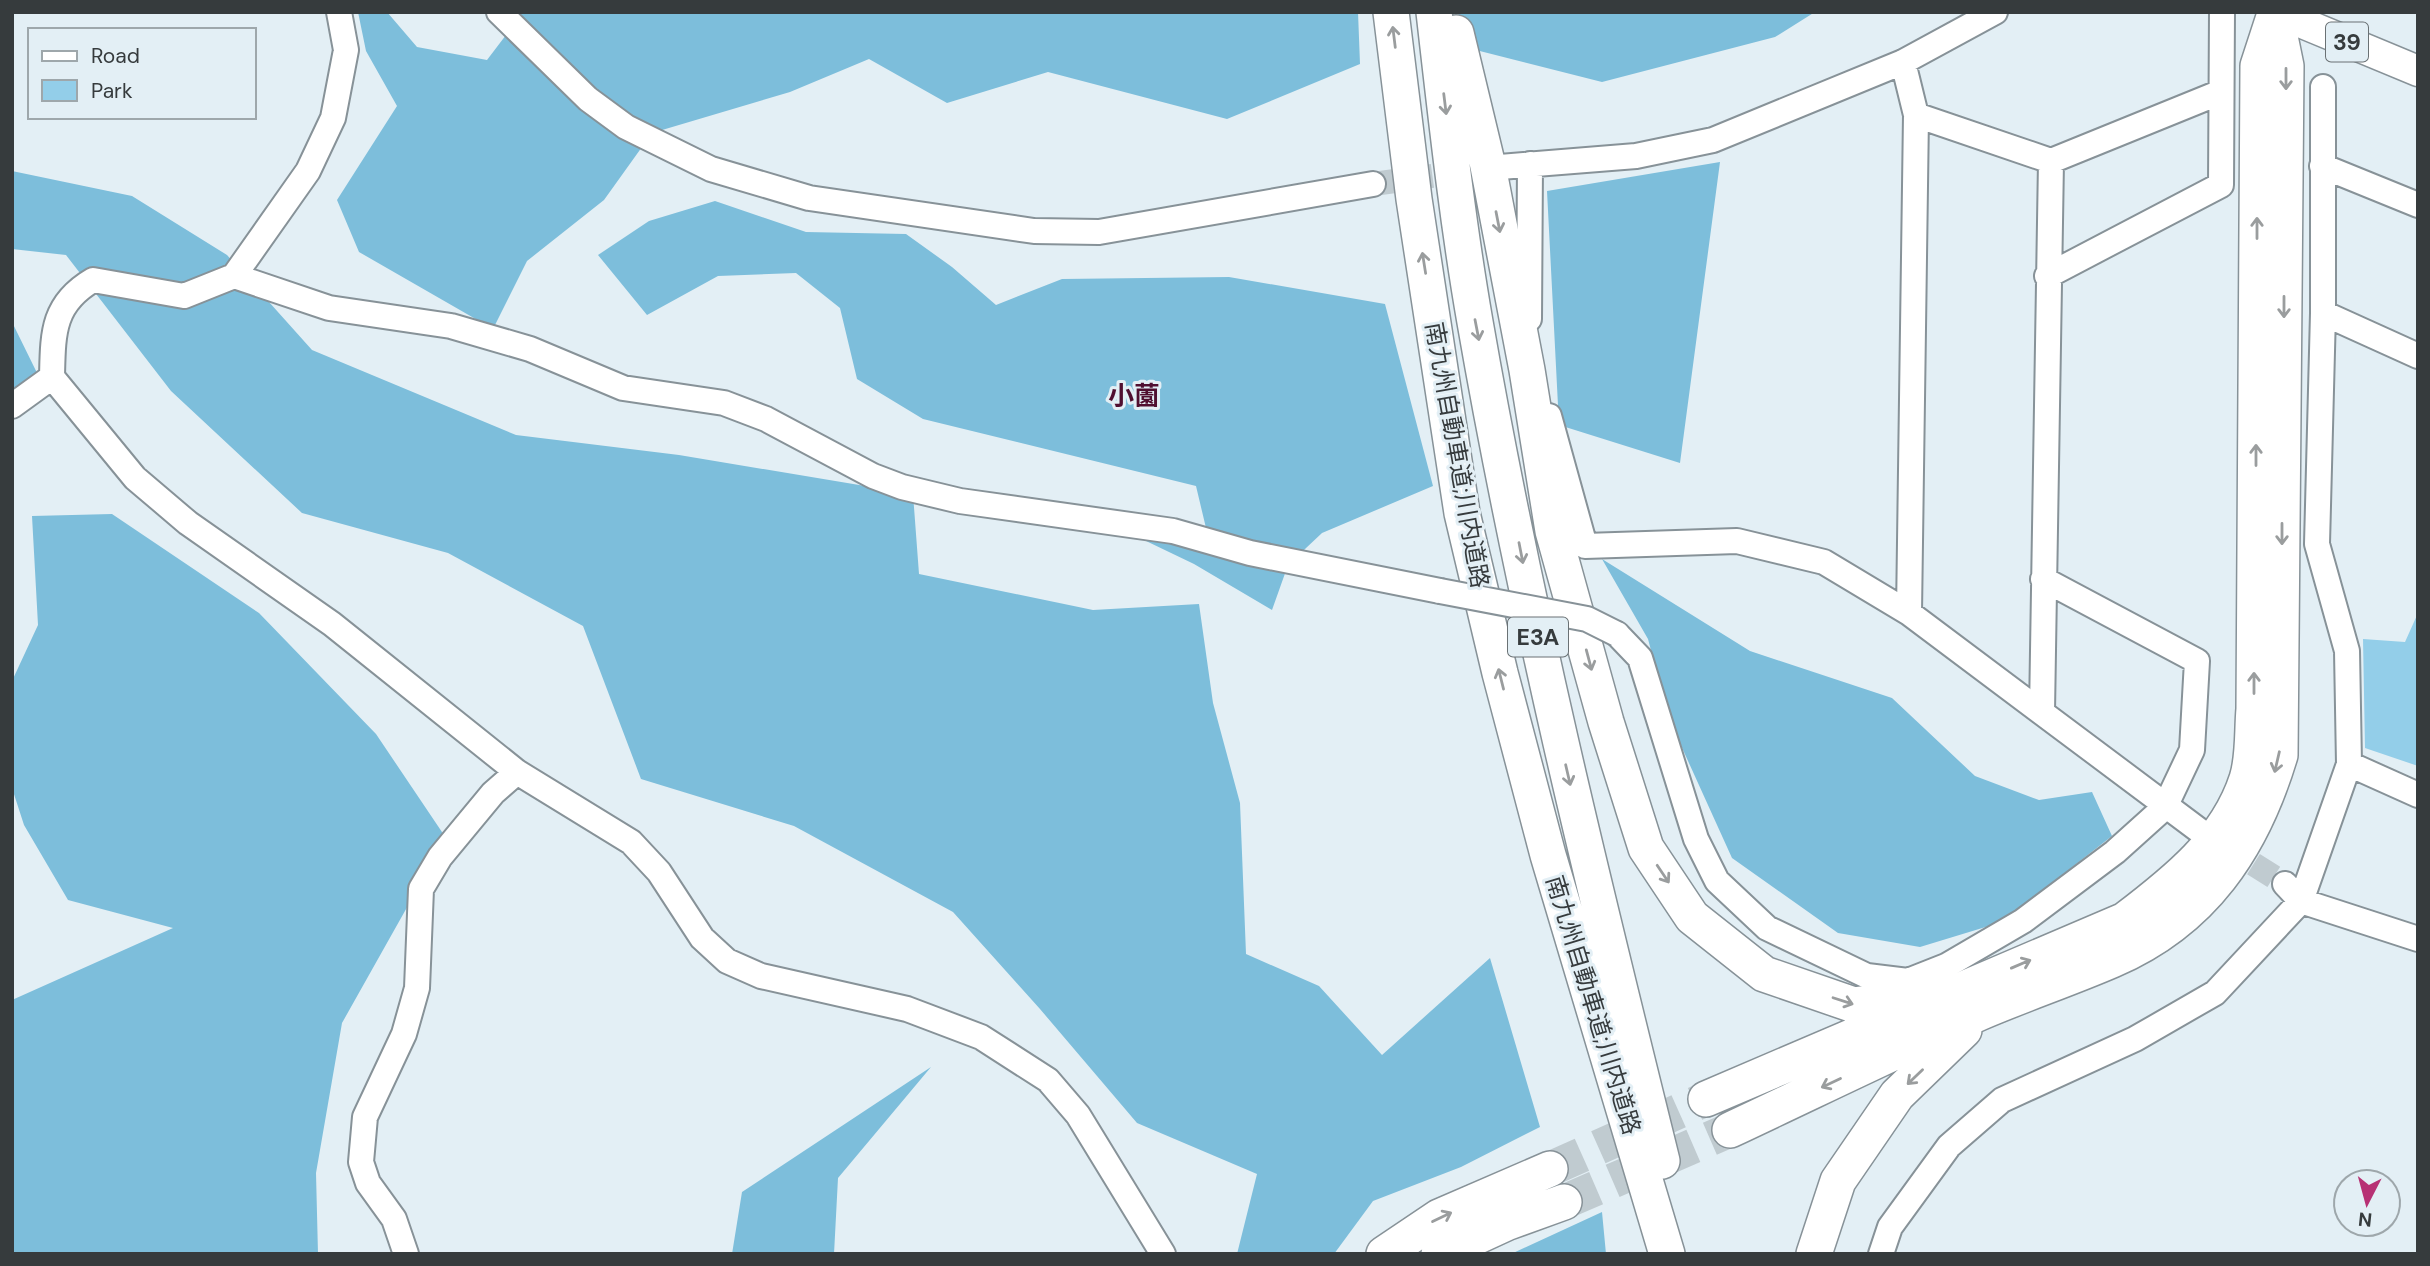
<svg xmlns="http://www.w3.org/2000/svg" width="2430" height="1266" font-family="'DM Sans','Noto Sans JP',sans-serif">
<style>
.green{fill:#93cee9}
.forest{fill:#7dbedb}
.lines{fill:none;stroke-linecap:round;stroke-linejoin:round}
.minor-tunnel{stroke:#c0cbd0;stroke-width:24;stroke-dasharray:24 12;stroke-linecap:butt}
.highway-tunnel{stroke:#c0cbd0;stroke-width:35;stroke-dasharray:35 18;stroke-linecap:butt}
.minor-casing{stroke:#879298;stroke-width:28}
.major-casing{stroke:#879298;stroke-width:33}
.highway-casing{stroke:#879298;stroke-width:38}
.minor{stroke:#fff;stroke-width:24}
.major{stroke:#fff;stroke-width:30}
.highway{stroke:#fff;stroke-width:35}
.minor-bridge-casing{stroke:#879298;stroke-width:28;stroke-linecap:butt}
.minor-bridge{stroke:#fff;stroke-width:24}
.oneway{stroke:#9a9d9e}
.labels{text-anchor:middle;stroke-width:6;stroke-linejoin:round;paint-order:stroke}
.shield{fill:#e3eff5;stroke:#6a7174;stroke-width:2}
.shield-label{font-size:23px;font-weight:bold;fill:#363b3d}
.street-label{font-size:24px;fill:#363b3d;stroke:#e3eff5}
.neighbourhood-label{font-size:26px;font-weight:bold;fill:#500f30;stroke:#e3eff5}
</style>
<rect width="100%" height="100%" fill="#e3eff5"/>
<path class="green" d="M2418,613V766L2365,748L2363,639L2405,642Z"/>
<path class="forest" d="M358,12H387L417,47L487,60L516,22L508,12H1358L1360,64L1227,119L1048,72L947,103L869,59L790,92L652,133L604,200L527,261L493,329L359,252L337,200L397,106L366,51Z
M1458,12H1815L1775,37L1602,82L1464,47Z
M1720,162L1680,463L1559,425L1547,191Z
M12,171L132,196L227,255L312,350L516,435L679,455L913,494L919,574L1093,610L1199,604L1213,703L1240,803L1246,954L1319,986L1382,1055L1490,958L1540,1127L1461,1167L1373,1201L1334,1254H1237L1257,1174L1137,1123L1040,1009L953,912L794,826L641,779L583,626L448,553L302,513L171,391L66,255L12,249Z
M715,201L806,232L906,234L952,267L996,305L1062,279L1229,277L1385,304L1433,486L1322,533L1288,565L1272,610L1194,564L1096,517L1206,528L1196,486L923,419L857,379L840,308L796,273L718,276L647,315L598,255L649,221Z
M12,322L39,377L12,389Z
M112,514L259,613L376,734L446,838L342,1023L316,1173L318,1254H12V1000L173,928L68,900L24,825L12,788V681L38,625L32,516Z
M1602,559L1750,651L1892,698L1975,776L2039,800L2092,792L2112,836L2002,922L1920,947L1838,933L1732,858L1669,719L1648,639Z
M931,1067L838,1178L834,1254H732L742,1192Z
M1602,1212L1606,1254H1511Z"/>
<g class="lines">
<path class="minor-tunnel" d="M1373,184L1468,171
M2223,845L2285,884"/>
<path class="highway-tunnel" d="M1550,1169L1706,1099
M1564,1202L1730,1130"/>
<g class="minor-casing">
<path id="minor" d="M339,12L346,50L333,118L308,171L234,276L184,296L93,280C52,304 53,334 52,377L135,478L188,523L332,624L517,772L631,842L659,872L702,938L727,961L761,976L907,1009L981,1037L1048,1080L1078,1115L1163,1254
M499,12L588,99L626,127L711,169L809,198L1034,231L1099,232L1373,184
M1903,62L1916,115L1909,613
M1916,115L2051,161L2221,92
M2322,166L2418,205
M1500,167L1636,156L1713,140L1903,62L1995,12
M234,276L329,308L451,326L530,349L623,388L724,403L766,419L873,476L902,487L960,501L1173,531L1250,553L1440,591
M2047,276L2221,185L2222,12
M2323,313L2418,356
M1529,319L1530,164
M12,406L52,377
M1549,416L1585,546L1737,541L1824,562L1909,613L2200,831
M1617,634L1640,658L1696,839L1717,881L1767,928L1867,976L1908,981L1946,966L2023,921L2115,852L2165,807L2192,750L2197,661L2043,579
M2042,712L2051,161
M2349,764L2418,795
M2285,884L2301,901L2418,939
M406,1254L394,1219L368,1183L361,1162L365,1117L404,1034L417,988L421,889L440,857L493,793L517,772
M1881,1254L1890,1227L1949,1146L2002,1100L2135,1039L2215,993L2301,901L2349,764L2347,651L2317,544L2323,313V87"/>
</g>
<g class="major-casing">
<path id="major" d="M2276,12L2418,71"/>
</g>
<g class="highway-casing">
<path id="highway" d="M1391,12L1414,199L1462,513L1500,673L1548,855L1667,1254
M1434,12C1446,116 1457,219 1475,322C1524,604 1593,883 1662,1161
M1456,33L1488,166L1527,370L1553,531L1606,722L1646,848L1692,917L1764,974L1854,1005L1914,998
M1706,1099L2125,920C2175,882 2227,841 2247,779C2254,758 2252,731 2254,709L2258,66L2274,17
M1730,1130C1813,1091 1895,1051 1979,1013C2023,994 2068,979 2112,960C2203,921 2252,848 2280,755L2286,66L2275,12
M1384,1254L1439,1217L1550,1169
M1439,1254L1506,1223L1564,1202
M1814,1254L1838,1181L1897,1095L1964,1030"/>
</g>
<use href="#minor" class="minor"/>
<use href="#major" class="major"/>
<use href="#highway" class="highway"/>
<g class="minor-bridge-casing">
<path id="minor-bridge" d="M1440,591L1587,619L1617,634"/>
</g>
<use href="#minor-bridge" class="minor-bridge"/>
</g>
<defs><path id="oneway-shaft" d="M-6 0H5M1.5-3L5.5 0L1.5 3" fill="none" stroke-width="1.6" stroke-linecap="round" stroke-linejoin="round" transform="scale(1.75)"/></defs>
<g class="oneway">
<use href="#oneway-shaft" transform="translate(1394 37) rotate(-97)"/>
<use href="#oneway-shaft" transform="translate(2286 79) rotate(90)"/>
<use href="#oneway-shaft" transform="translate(1445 104) rotate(83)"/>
<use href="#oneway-shaft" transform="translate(1498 222) rotate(79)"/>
<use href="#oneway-shaft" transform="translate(2257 228) rotate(-90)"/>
<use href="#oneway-shaft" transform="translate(1424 263) rotate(-99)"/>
<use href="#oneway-shaft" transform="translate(2284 307) rotate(90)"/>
<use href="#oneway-shaft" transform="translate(1477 330) rotate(79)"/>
<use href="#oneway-shaft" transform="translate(2256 455) rotate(-90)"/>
<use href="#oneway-shaft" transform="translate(2282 534) rotate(90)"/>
<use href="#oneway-shaft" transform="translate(1521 553) rotate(79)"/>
<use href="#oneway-shaft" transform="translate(1589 660) rotate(75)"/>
<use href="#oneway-shaft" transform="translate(1501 679) rotate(-104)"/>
<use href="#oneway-shaft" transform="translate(2254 683) rotate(-90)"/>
<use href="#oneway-shaft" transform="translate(2277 762) rotate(103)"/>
<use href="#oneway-shaft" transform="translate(1568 775) rotate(77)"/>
<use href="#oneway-shaft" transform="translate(1663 874) rotate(56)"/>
<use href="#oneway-shaft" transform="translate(2021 964) rotate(-23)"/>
<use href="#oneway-shaft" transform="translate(1843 1001) rotate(18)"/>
<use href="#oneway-shaft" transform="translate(1915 1077) rotate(136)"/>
<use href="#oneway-shaft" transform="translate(1831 1083) rotate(155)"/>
<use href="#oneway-shaft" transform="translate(1442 1217) rotate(-26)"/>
</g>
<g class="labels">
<g class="shield">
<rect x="2326" y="22.5" width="42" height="39" rx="5"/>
<rect x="1508" y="617.5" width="60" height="39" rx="5"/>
</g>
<g class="shield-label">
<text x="2347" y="50">39</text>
<text x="1538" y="645">E3A</text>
</g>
<g class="street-label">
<text transform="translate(1457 455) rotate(80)" y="8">南九州自動車道;川内道路</text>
<text transform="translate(1593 1005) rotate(73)" y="8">南九州自動車道;川内道路</text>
</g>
<g class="neighbourhood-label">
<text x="1134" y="405">小薗</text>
</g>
</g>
<rect width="2430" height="1266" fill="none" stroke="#363b3d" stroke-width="28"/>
<rect x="28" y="28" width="228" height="91" fill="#e3eff5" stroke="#9ea7ab" stroke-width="2"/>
<rect x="42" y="51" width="35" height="10" fill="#ffffff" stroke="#9ea7ab" stroke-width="2"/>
<text x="91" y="63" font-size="21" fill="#363b3d">Road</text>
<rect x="42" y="80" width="35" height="21" fill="#93cee9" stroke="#9ea7ab" stroke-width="2"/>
<text x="91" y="98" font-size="21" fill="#363b3d">Park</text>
<g transform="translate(2367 1203) rotate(186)"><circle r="33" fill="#e3eff5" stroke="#9ea7ab" stroke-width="2"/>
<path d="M0-5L12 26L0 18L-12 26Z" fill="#b73174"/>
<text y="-10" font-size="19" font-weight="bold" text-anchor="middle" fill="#363b3d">N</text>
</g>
</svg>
